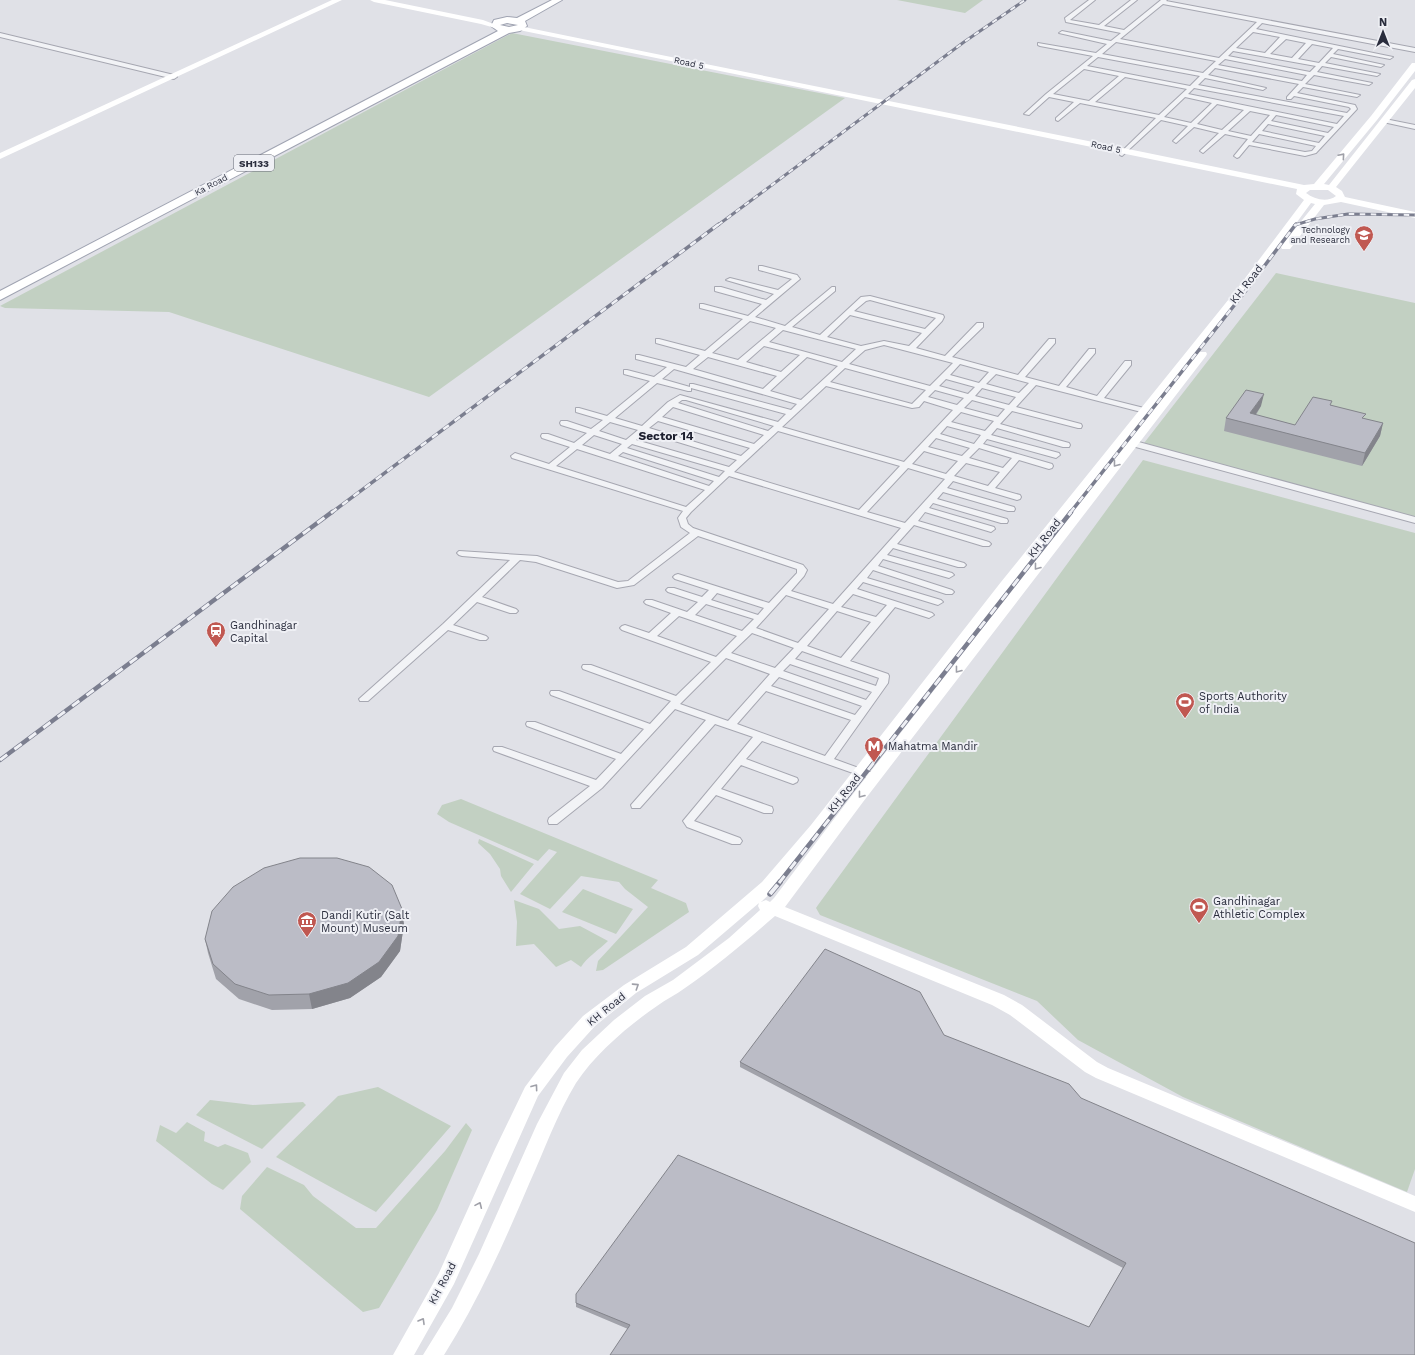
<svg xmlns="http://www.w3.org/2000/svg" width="1415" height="1355" font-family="'Work Sans',sans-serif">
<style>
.green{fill:#c2d0c2}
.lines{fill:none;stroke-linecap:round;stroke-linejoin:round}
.street-casing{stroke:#a6a7b1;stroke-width:2}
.primary-casing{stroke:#a0a4b2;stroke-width:2}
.street{fill:#f2f3f6;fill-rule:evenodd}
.secondary{fill:#fff;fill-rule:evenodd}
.primary{fill:#fff;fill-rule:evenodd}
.rail-far3-casing{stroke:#7b7e8f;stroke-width:3}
.rail-far2-casing{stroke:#7b7e8f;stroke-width:3.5}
.rail-far1-casing{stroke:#7b7e8f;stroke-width:4.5}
.rail-casing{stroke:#7b7e8f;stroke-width:5.5}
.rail-far3{stroke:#eff0f5;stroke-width:2;stroke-dasharray:5.5;stroke-linecap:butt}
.rail-far2{stroke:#eff0f5;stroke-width:2.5;stroke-dasharray:7;stroke-linecap:butt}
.rail-far1{stroke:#eff0f5;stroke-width:3;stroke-dasharray:9;stroke-linecap:butt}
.rail{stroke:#eff0f5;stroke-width:4;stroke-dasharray:12;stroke-linecap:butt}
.wall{fill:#a1a2aa}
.shaded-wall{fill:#83848b}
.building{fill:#bbbcc6;stroke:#83848b}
.oneway{stroke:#9fa0a8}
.labels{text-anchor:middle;stroke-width:4;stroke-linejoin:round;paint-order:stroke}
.far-street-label{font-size:9px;fill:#2a2d3d;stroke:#eff0f5}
.far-poi-label{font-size:9px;fill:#2a2d3d;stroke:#eff0f5;text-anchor:end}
.shield{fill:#eff0f5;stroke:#656874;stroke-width:1}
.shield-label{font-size:10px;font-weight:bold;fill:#2a2d3d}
.street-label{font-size:11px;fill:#2a2d3d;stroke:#eff0f5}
.poi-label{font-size:11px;fill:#2a2d3d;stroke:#eff0f5;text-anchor:start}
.neighbourhood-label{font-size:12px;font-weight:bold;fill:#1c1e2e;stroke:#eff0f5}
</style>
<rect width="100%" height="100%" fill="#e0e1e7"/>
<path class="green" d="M897,0H983L965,13Z
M512,33L845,98L429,397L169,312L5,308L0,306Z
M1276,273L1415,303V522L1141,447Z
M1143,460L1415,533V1169L1407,1192L1183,1097L1078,1040L1037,1001L820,915L816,908L818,905Z
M461,799L658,880L651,888L686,903L689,912L603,970L596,971L598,961L648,907L625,889L619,882L581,876L550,909L520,894L557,852L549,849L538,861L449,822L437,814L442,805Z
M479,839L534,864L511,892L501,876L500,869L490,854L478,843Z
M583,889L633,909L616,934L562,912Z
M514,900L539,909L559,929L580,926L608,941C600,949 586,958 581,967L571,960L556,967L534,944L516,946L517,922Z
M378,1087L451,1126L376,1212L276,1157L338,1096Z
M210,1100L253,1105L303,1102L306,1105L262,1149L196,1115Z
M187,1122L205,1132L204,1141L218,1147L225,1144L248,1153L251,1162L223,1190L212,1184L156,1141L160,1125L176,1133Z
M466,1123L472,1130L437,1210L379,1308L363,1312L240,1209L242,1196L267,1167L304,1185L313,1196L356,1228H376L445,1151Z"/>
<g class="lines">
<g class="street-casing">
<path id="street" d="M1089,0H1095L1070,20L1099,25L1131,0H1137L1104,26L1124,30L1161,0H1167L1166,1L1415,48V52L1262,23L1256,29L1393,57L1390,59L1338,49L1333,54L1384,65L1381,67L1331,57L1325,63L1380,74L1377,76L1322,66L1317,72L1372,83L1369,85L1314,75L1305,84L1360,95L1357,97L1303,87L1297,93L1355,105L1357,109L1316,153L1305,156L1249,145L1239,157L1237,158L1234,156L1248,139L1225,134L1203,153L1200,151L1201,150L1219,133L1194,127L1176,143L1173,141L1188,126L1161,120L1122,156L1120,155V153L1156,118L1080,103L1058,121L1056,120V118L1074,102L1049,97L1029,115L1024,114L1046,94L1093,56L1040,46L1038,45V43L1096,53L1107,44L1059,33L1062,31L1111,41L1121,33L1066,22L1065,18ZM1163,4L1257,22L1219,58L1120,39ZM1253,32L1280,37L1265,53L1236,48ZM1286,39L1306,43L1292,58L1270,54ZM1116,42L1216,61L1203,73L1102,54ZM1312,44L1333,48L1319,63L1298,59ZM1233,51L1316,66L1310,72L1228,56ZM1098,57L1200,76L1190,86L1087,66ZM1225,59L1307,75L1302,81L1218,65ZM1215,68L1299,84L1287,97V99H1291L1294,96L1349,107L1351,109L1347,113L1198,85L1205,78L1263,90L1266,88L1208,75ZM1084,69L1119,76L1089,101L1053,94ZM1125,77L1187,89L1159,115L1095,102ZM1194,88L1344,116L1337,124L1188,94ZM1185,97L1212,103L1191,123L1164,117ZM1217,104L1244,110L1222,130L1197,124ZM1250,111L1270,115L1251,136L1228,131ZM1276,115L1334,127L1328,133L1271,121ZM1268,124L1325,136L1319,143L1262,131ZM1259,134L1316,146L1312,151L1305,152L1252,142Z
M0,33L174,75L177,77L174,79L0,37Z
M1385,119L1415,125V129L1383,122L1382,121Z
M759,266H762L797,275L800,279L755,317L785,326L832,287H835V291L792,327L820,335L861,297L870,296L943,315L944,317L942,321L916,348L945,356L977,323H983V327L952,357L1018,375L1049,339H1055V343L1025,377L1059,386L1089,349H1095V353L1066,387L1097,396L1125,361H1131V365L1104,398L1156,411L1157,413L1153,415L1036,385L1016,407L1081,424L1082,426L1081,428H1078L1012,411L1000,424L1069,443L1070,445L1069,447H1063L997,428L991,435L1059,453L1060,455L1056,458L987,439L983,444L1052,464L1053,466L1052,468L1049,469L1019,460L995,488L1020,495L1021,497L1020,499L1017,500L953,481L947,488L1014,507L1015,509L1014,511H1008L943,492L937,499L1007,519L1008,521L1007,523H1001L933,503L929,508L994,527L995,529L991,532L925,512L918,521L989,542L991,544L989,546H983L914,525L897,544L964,563L966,565L964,567H958L893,548L887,555L952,573L954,575L949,578L883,559L878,566L952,590L954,592L952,594H946L873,570L867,578L941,600L943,602L938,605L863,582L857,589L932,613L934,615L929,618L895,607L850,661L888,674L889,676L888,683L834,759L878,775L879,777L878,779H870L762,741L746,759L797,778L798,780L797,782L793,784L741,765L721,789L772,807L773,810L772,813H764L716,795L694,821L740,838L742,841L740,844H732L687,827L683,821L753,737L715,724L640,808H632L631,805L706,720L675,709L602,788L557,824H549L548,821L549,818L590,786L494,751L493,749L494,747H502L596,780L616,759L527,726L526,724L527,722H535L621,754L644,729L551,695L550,693L551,691H559L650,724L671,701L583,669L582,667L583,665H591L676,696L711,662L622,630L620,628L622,626L625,625L649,633L671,613L646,604L644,602L646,600H652L687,612L698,602L668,592L666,590L668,588H674L702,597L709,590L675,579L673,577L675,575L678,574L769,603L797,573V569L698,536L634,585L617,588L536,562L520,560L482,597L516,609L518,611L516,613H510L477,602L453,625L486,636L488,638L486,640H480L448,630L368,701H360L359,699L443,624L510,560L462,556L459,555L457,553L459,551L537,556L618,582L628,581L690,533L681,527L678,518L683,511L512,458L511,456L515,453L549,464L570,447L542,438L541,436L542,434H548L574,443L587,433L561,425L560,423L561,421H567L591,429L603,420L576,412V408H579L607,416L650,381L624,374V370H627L654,377L667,367L636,359V355H639L686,367L700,355L656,343V339H659L705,351L743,319L700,308V304H703L748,316L762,304L715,291V287H721L766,300L774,294L726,280L730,278L778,290L792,279L759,270ZM870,300L936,318L925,329L854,311L866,301ZM850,315L922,333L909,346L884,341L861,346L827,337ZM750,321L776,328L738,360L712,353ZM783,330L856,349L842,362L769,342ZM884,345L953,363L930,386L849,364L865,350ZM764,346L800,355L781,372L746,362ZM708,357L777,376L763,389L693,369ZM807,357L838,366L801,400L770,391ZM960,364L989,372L979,383L950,375ZM845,368L926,390L912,404L830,382ZM674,369L797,404L791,410L693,384H690V387L662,379ZM996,374L1029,383L1019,393L986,384ZM946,379L975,387L968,394L939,386ZM657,383L688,391H691V388L786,414L778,422L680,395L668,402L642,426L615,418ZM826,386L912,408L919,407L924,401L953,410L904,462L782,427ZM982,388L1016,397L1009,405L975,396ZM935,390L964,398L957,405L928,397ZM682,400H686L774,426L768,431L678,403ZM972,400L1005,409L998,417L964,408ZM673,407L764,435L754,444L662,417ZM961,412L994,421L985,431L951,422ZM658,421L750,448L741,456L649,428ZM610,422L638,430L626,440L599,431ZM947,426L981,435L974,444L940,434ZM778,431L900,466L859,510L734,472ZM645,432L737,460L729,467L636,440ZM594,435L622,444L610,454L582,445ZM936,438L970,448L962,456L928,447ZM632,444L725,471L719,477L627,448ZM979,448L1012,458L1003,468L969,458ZM577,449L705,490L686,507L556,466ZM924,451L958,461L946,474L912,464ZM623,452L714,481L709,486L618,456ZM966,463L1000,472L988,486L954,476ZM908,468L945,479L905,523L867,512ZM729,476L901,528L833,604L791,591L804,576L807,570L803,565L693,528L688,524L686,518L691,512ZM717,593L764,608L758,615L711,600ZM853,594L887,605L876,617L841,607ZM786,595L829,609L798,643L756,628ZM706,604L754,619L742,631L695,615ZM837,611L871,622L841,658L807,646ZM679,616L685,618L737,636L716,657L657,636ZM752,633L794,648L775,668L731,653ZM802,651L879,678L876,686L795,659ZM726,658L770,674L728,721L680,704ZM790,664L872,692L866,700L783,671ZM779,677L862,706L855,715L771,686ZM766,691L851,720L825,756L737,724Z
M1124,438L1415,517V523L1121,443L1120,441Z"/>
</g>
<g class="primary-casing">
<path id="primary" d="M552,0H562L525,21L527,26L520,31L509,33L0,300V291L498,31L491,26L494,20L507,17L517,18ZM507,23L518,25L509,27L500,25Z"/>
</g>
<use href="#street" class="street"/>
<path class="secondary" d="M332,0H342L0,159V153Z
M370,0H385L483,20L499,26L495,28L481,24L374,2Z
M516,26H519C781,80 1043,131 1304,185L1314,184L1371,116L1412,63H1415V71L1377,120L1324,184L1329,185L1412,80L1415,79V88L1336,187L1342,191L1345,197L1415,212V218L1341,202L1324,205L1290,249H1282L1281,247L1282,245L1315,204L1311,203L1245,293L1010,588L821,833L774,890L761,902L766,900L770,902L774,898L853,794L1198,352H1206L1207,354L1206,356L863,802L785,907L1004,995L1022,1005L1097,1062L1108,1068L1415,1196V1212L1096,1078L1085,1072L1010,1015L992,1005L775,916C746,941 717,966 685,988C676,995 666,999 657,1006C629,1025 595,1054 576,1083C557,1114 544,1151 529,1184C504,1243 478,1301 444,1355H423L452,1308L479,1254L537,1124L564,1073L582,1050L614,1020L645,996L673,980L729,938L760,910L758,906L759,903L698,955L636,993L595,1026L567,1057L538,1096L454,1284L414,1355H393L439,1273L495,1149L525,1087L555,1047L583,1016L624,985L686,947L762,882L811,825L1001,582L1237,289L1304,200L1296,194L1297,189L519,30H516ZM1310,190H1328L1336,196C1327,203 1314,199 1306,193Z"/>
<use href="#primary" class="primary"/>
<g class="rail-far3-casing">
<path id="rail-far3" d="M718,225L964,42L1025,0
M1295,225L1315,219L1348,214L1415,215"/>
</g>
<g class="rail-far2-casing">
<path id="rail-far2" d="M331,513L719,224
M1070,513L1244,293L1296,224"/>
</g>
<g class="rail-far1-casing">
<path id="rail-far1" d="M0,760L332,512
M779,883L1071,512"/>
</g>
<g class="rail-casing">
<path id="rail" d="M770,894L780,882"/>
</g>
<use href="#rail-far3" class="rail-far3"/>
<use href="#rail-far2" class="rail-far2"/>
<use href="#rail-far1" class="rail-far1"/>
<use href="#rail" class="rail"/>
</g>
<path class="wall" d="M1331,405L1364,419L1383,423L1380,436L1362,466L1224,431L1226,418L1261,406L1256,415L1295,425Z
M404,924L400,951L381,977L350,998L312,1009L272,1010L239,999L216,979L208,953L205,939Z
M944,1035L1081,1098L1415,1355L628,1329L576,1307V1303L1089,1327L1123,1268L740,1067V1062Z"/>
<path class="shaded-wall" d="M1264,394L1261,406L1249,424L1250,413Z
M1383,423L1380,436L1362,466L1365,453Z
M402,909L404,924L400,951L381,977L350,998L312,1009L309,994Z"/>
<path class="building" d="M1246,390L1264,394L1250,413L1295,425L1313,397L1332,401L1330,405L1366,414L1362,418L1383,423L1365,453L1226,418Z
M300,858H337L369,867L392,885L402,909L398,936L379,962L348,983L309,994L269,995L235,984L213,964L205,939L212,911L233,887L264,868Z
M825,949L920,992L944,1035L1069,1084L1081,1098L1415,1243V1355H610L630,1325L576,1303V1294L678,1155L1089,1327L1126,1263L740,1062Z"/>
<defs><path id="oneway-chevron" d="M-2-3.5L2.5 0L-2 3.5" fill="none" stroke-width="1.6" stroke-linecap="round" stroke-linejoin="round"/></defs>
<g class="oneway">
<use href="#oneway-chevron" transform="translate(1342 156) rotate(-49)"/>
<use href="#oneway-chevron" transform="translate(1116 464) rotate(128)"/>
<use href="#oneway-chevron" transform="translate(1037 567) rotate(128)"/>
<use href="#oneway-chevron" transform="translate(958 670) rotate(128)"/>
<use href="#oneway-chevron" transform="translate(861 795) rotate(128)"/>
<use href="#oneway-chevron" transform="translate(636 986) rotate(-33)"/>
<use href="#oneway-chevron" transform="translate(535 1087) rotate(-54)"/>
<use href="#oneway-chevron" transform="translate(479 1205) rotate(-66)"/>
<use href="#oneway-chevron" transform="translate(422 1321) rotate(-60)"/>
</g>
<defs>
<g id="university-pin" transform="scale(1)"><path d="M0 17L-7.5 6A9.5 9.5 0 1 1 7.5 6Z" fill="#c05851" stroke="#eff0f5"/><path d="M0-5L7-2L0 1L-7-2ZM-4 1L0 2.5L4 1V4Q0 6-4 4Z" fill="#fff"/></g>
<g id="station-pin" transform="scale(1)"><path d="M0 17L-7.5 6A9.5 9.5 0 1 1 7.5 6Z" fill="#c05851" stroke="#eff0f5"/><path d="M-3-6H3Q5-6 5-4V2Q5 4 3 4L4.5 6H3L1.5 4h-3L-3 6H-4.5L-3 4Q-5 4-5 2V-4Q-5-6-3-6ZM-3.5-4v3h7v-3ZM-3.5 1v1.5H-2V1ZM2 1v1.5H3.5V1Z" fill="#fff"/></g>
<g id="stadium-pin" transform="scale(1)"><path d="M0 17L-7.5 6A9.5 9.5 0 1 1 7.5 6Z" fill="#c05851" stroke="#eff0f5"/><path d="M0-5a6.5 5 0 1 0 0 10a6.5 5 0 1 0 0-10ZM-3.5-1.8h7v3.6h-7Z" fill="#fff"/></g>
<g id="metro-pin" transform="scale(1)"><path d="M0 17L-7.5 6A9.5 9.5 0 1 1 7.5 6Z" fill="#c05851" stroke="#eff0f5"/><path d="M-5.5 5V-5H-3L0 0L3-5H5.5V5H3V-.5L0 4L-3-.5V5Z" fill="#fff"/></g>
<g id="museum-pin" transform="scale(1)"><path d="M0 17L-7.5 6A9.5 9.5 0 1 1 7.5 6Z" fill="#c05851" stroke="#eff0f5"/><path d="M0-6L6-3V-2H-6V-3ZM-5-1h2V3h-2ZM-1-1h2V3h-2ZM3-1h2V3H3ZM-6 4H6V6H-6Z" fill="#fff"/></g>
</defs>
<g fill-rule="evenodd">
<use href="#university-pin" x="1364" y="235"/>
<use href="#station-pin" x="216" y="631"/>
<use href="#stadium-pin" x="1185" y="702"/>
<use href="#metro-pin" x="874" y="746"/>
<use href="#stadium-pin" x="1199" y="907"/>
<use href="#museum-pin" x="307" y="921"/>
</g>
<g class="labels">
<g class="far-street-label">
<text transform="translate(689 63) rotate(12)" y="3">Road 5</text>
<text transform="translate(1106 147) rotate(12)" y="3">Road 5</text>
<text transform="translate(211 185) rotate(-28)" y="3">Ka Road</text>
</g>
<g class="far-poi-label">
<text x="1350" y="233">Technology<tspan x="1350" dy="10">and Research</tspan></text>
</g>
<rect class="shield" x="234" y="155" width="40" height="16" rx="3"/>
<g class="shield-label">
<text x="254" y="167">SH133</text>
</g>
<g class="street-label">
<text transform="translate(1246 284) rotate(-52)" y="4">KH Road</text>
<text transform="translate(1044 538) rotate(-52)" y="4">KH Road</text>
<text transform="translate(844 793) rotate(-52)" y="4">KH Road</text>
<text transform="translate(606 1009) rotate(-39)" y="4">KH Road</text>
<text transform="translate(442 1283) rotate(-62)" y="4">KH Road</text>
</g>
<g class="poi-label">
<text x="230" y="629">Gandhinagar<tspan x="230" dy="13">Capital</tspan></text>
<text x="1199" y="700">Sports Authority<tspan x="1199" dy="13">of India</tspan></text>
<text x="888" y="750">Mahatma Mandir</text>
<text x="1213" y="905">Gandhinagar<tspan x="1213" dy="13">Athletic Complex</tspan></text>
<text x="321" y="919">Dandi Kutir (Salt<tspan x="321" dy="13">Mount) Museum</tspan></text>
</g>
<g class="neighbourhood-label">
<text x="666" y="440">Sector 14</text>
</g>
</g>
<g transform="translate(1383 32)" stroke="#eff0f5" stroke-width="3" paint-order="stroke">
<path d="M0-3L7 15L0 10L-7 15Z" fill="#2a2d3d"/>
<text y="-6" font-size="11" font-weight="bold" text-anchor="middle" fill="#2a2d3d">N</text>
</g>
</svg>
